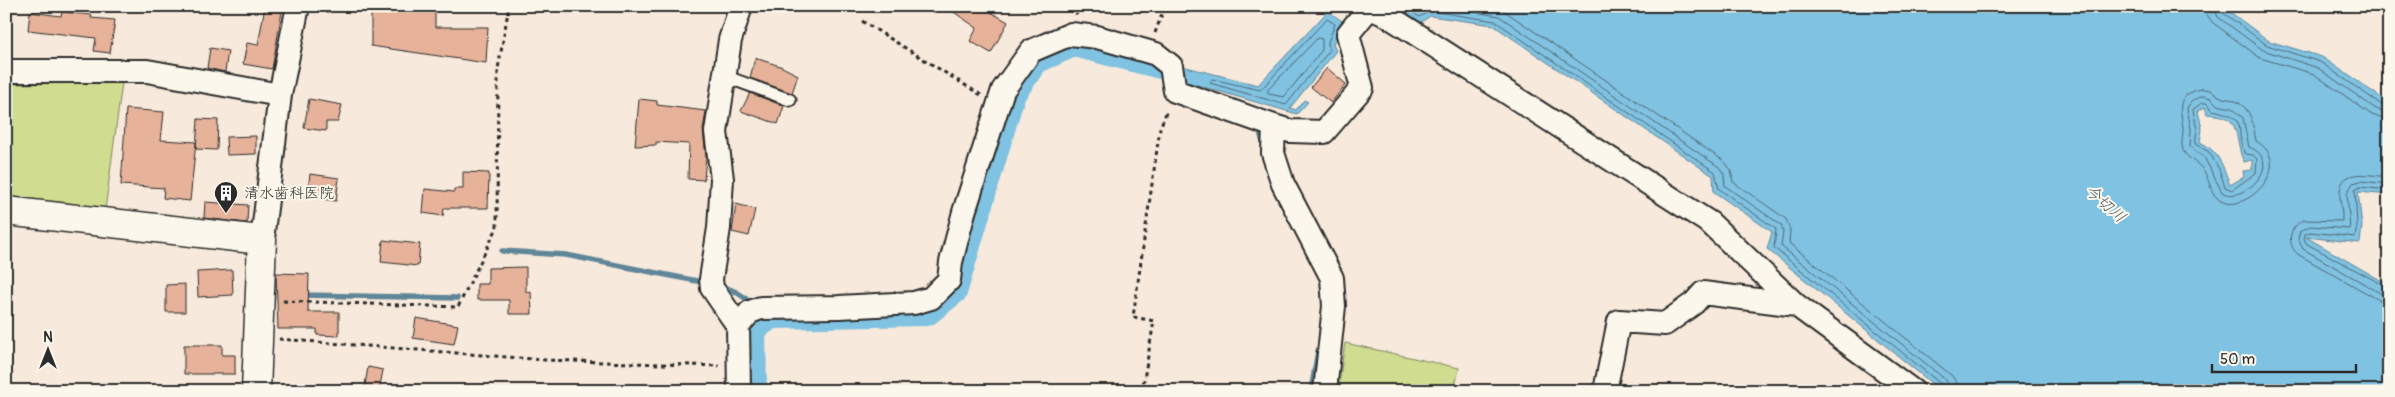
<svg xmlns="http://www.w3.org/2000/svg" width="2395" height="397" font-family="Pangolin,'Klee One',sans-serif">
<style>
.green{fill:#d0dd90;stroke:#7e845e}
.water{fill:#80c2e1;stroke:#5e8698;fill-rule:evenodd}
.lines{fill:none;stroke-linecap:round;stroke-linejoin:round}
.shore{stroke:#4d6774;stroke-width:1}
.stream{stroke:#5e8698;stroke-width:5.5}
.canal{stroke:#80c2e1;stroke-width:20}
.building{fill:#e6b299;stroke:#2b2b2b}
.service-casing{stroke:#2b2b2b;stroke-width:15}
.minor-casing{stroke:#2b2b2b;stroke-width:26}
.tertiary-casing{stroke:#2b2b2b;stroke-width:31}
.path{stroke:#2b2b2b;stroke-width:3;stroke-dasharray:4 4;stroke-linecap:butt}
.service{stroke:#fbf7ec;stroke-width:11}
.minor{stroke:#fbf7ec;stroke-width:22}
.tertiary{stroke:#fbf7ec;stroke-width:28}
.labels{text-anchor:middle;stroke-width:4;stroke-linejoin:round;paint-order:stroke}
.poi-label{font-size:15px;fill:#2b2b2b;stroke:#fbf7ec;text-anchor:start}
.water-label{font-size:16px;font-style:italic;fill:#445862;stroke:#fbf7ec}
</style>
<rect width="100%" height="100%" fill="#f7e9db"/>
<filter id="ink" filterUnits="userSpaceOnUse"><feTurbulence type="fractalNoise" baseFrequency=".02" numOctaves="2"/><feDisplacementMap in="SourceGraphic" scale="10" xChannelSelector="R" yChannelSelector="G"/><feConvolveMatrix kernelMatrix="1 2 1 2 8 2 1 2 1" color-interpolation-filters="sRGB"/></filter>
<g filter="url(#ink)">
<path class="green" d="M122,83L105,210L6,196V84Z
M1345,343L1459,368L1454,391H1338Z"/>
<path class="water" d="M1397,6H2222L2269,41L2322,57L2389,103V195L2358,192L2362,226L2360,243L2306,237L2389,285V391H1941L1767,249L1772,232L1714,192L1713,176L1493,25L1430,16L1419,24ZM2205,107L2207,114C2213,115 2222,115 2227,118C2239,124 2237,150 2244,162L2252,160V170L2243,171L2244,177L2230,185C2223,166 2219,151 2200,142L2202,129L2198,111Z
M1328,11L1342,21L1333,44L1336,51L1290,108L1296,110L1304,100L1308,102L1297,114L1183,81L1182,66L1258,85Z"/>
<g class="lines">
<path class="shore" d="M1405,6L1419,17L1431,11L1495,21L1715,172L1719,189L1776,229L1774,248L1942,385L1944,391
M1438,6L1499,16L1719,167L1724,174L1725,186L1781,225L1783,232L1781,246L1946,380L1950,391
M1494,6L1503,10L1724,161L1731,170L1733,182L1786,219L1790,230L1789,243L1951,375L1957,383L1958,391
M2206,6L2207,15L2212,22L2260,58L2314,74L2372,115L2389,121
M2213,6L2218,17L2263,50L2318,68L2376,109L2389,113
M2219,6L2222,12L2267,45L2320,62L2379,103L2389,107
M1327,19L1335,24L1328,42L1329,51L1286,105L1210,83L1212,79L1260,90Z
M1318,38L1322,39V50L1284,97L1268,94V90Z
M2202,89C2213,88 2215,95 2223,98C2227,99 2231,99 2235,101C2252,108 2253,125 2256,141C2295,164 2250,209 2226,203C2211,199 2211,184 2205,173C2199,162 2190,161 2184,152C2180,144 2183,138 2183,130C2182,110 2172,95 2202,89Z
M2203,96L2211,98L2217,105L2232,108L2243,118L2249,147C2288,163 2240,206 2222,192L2204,157L2194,151L2190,147L2191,129L2187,108L2191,102Z
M2202,103H2208L2212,110C2252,117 2233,129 2245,154L2253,155L2257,159L2256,173L2232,190L2225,187L2219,169L2209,152L2195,144L2197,129L2193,110Z
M2389,177C2372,176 2340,166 2340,193C2339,202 2343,212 2342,221L2304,220C2288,227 2286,245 2299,255L2379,300L2389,302
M2389,184L2361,181L2353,183L2347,193L2350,229L2310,226L2300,231L2298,239L2303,249L2382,294L2389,295
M2389,190L2360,187L2355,190L2357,226L2355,237L2310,232L2305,234L2304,239L2307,244L2389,288"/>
<path class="stream" d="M1260,132L1264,146
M502,251L566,255L707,283
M719,286C732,289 744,294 752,306
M303,295L457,298
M757,314L764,324
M1311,391L1318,351"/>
<path class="canal" d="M757,391L756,331L772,319L928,316L957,293L1015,96L1038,63L1074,47L1180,74"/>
</g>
<path class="building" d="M265,6H283L272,69L243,64L247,43L258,45Z
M371,6H435V27H488L486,63L371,46Z
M945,6H980L1008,22L991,53L970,41L977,28Z
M30,12L61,16L62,12L92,15L91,18L115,20L110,53L94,51L96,38L28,30Z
M210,48L228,51L225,72L207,68Z
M755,58L780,66L798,75L792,93L750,78Z
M1327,68L1346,84L1331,103L1311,87Z
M750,93L784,106L778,124L741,111Z
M309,99L342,105L338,122H326V131L304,128Z
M639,99L657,101V105L706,111L703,130L706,157L704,180L688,179L689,144L656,142V145L635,146Z
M126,109L164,112L161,140L196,142L190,201L163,198L164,188L121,185Z
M198,119L218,120L217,150L196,149Z
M256,136V154L227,155L226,137Z
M463,172L489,173L488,208H444L443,216L423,213L425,189L454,192V189H463Z
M310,174L339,178L336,201L307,197Z
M205,202L248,205L247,223L204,218Z
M736,204L755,209L749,236L732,232Z
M383,240L420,244L418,266L381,262Z
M526,267V292L531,291L532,314H509V300H477V284H488V268Z
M232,270L233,295L198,297L197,272Z
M276,273L309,274L308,312H339V336L317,335V329H278Z
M185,284V312H166V285Z
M416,318L458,325L454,344L413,338Z
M184,345H222V355H235V374H184Z
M368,367L383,370L379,391H364Z"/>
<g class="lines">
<g class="service-casing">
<path id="service" d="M724,76L790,100"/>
</g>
<g class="minor-casing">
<path id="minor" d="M1366,6L1388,16L1710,223L1796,305L1913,391
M6,71H147L280,95
M1274,126L1290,131L1324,132L1362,88L1348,34L1369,8
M262,240L280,95L298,6
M738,326L750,312L761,308L839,307L914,303L931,298L949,280L951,262L964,212L1003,90L1031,51L1071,34L1097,37L1156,54L1171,66L1175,91L1274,126L1273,153L1283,184L1332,278L1334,306L1325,391
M739,391L738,326L712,288L711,279L719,228L722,179L716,132L730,40L741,6
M1605,391L1619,321L1665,324L1694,303L1703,293L1796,305"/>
</g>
<g class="tertiary-casing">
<path id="tertiary" d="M6,211L262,240L256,391"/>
</g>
<path class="path" d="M2377,6L2389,13
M1076,15L1079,6
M862,21L981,95
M1155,33L1165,6
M283,301L458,307L497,228L498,69L509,6
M279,339L545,360L719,366
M1142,391L1154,321L1133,317L1160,128L1167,110"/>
<use href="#service" class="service"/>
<use href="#minor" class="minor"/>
<use href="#tertiary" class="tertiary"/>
</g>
</g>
<defs>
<g id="building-pin" transform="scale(1.25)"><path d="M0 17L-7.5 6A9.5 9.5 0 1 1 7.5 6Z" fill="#2b2b2b" stroke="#fbf7ec"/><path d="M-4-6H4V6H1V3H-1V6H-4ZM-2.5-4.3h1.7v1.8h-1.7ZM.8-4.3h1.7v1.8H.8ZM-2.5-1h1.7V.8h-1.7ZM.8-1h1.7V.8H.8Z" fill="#fff"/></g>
</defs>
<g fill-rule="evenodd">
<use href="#building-pin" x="226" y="193"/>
</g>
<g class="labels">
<g class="poi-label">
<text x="244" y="198">清水歯科医院</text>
</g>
<g class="water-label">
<text transform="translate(2106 203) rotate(42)" y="6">今切川</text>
</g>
</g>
<rect width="2395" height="397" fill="none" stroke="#fbf7ec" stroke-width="25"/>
<rect x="12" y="12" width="2370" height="372" fill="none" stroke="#2b2b2b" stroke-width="2" filter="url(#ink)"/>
<g transform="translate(48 350)" stroke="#fbf7ec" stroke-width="4" paint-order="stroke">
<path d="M0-4L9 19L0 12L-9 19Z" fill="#2b2b2b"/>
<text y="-8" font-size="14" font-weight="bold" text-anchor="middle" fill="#2b2b2b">N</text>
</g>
<path d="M2212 364v8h144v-8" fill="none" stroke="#2b2b2b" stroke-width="2.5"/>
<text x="2220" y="364" font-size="15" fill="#2b2b2b" stroke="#fbf7ec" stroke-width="4" paint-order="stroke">50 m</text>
</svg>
